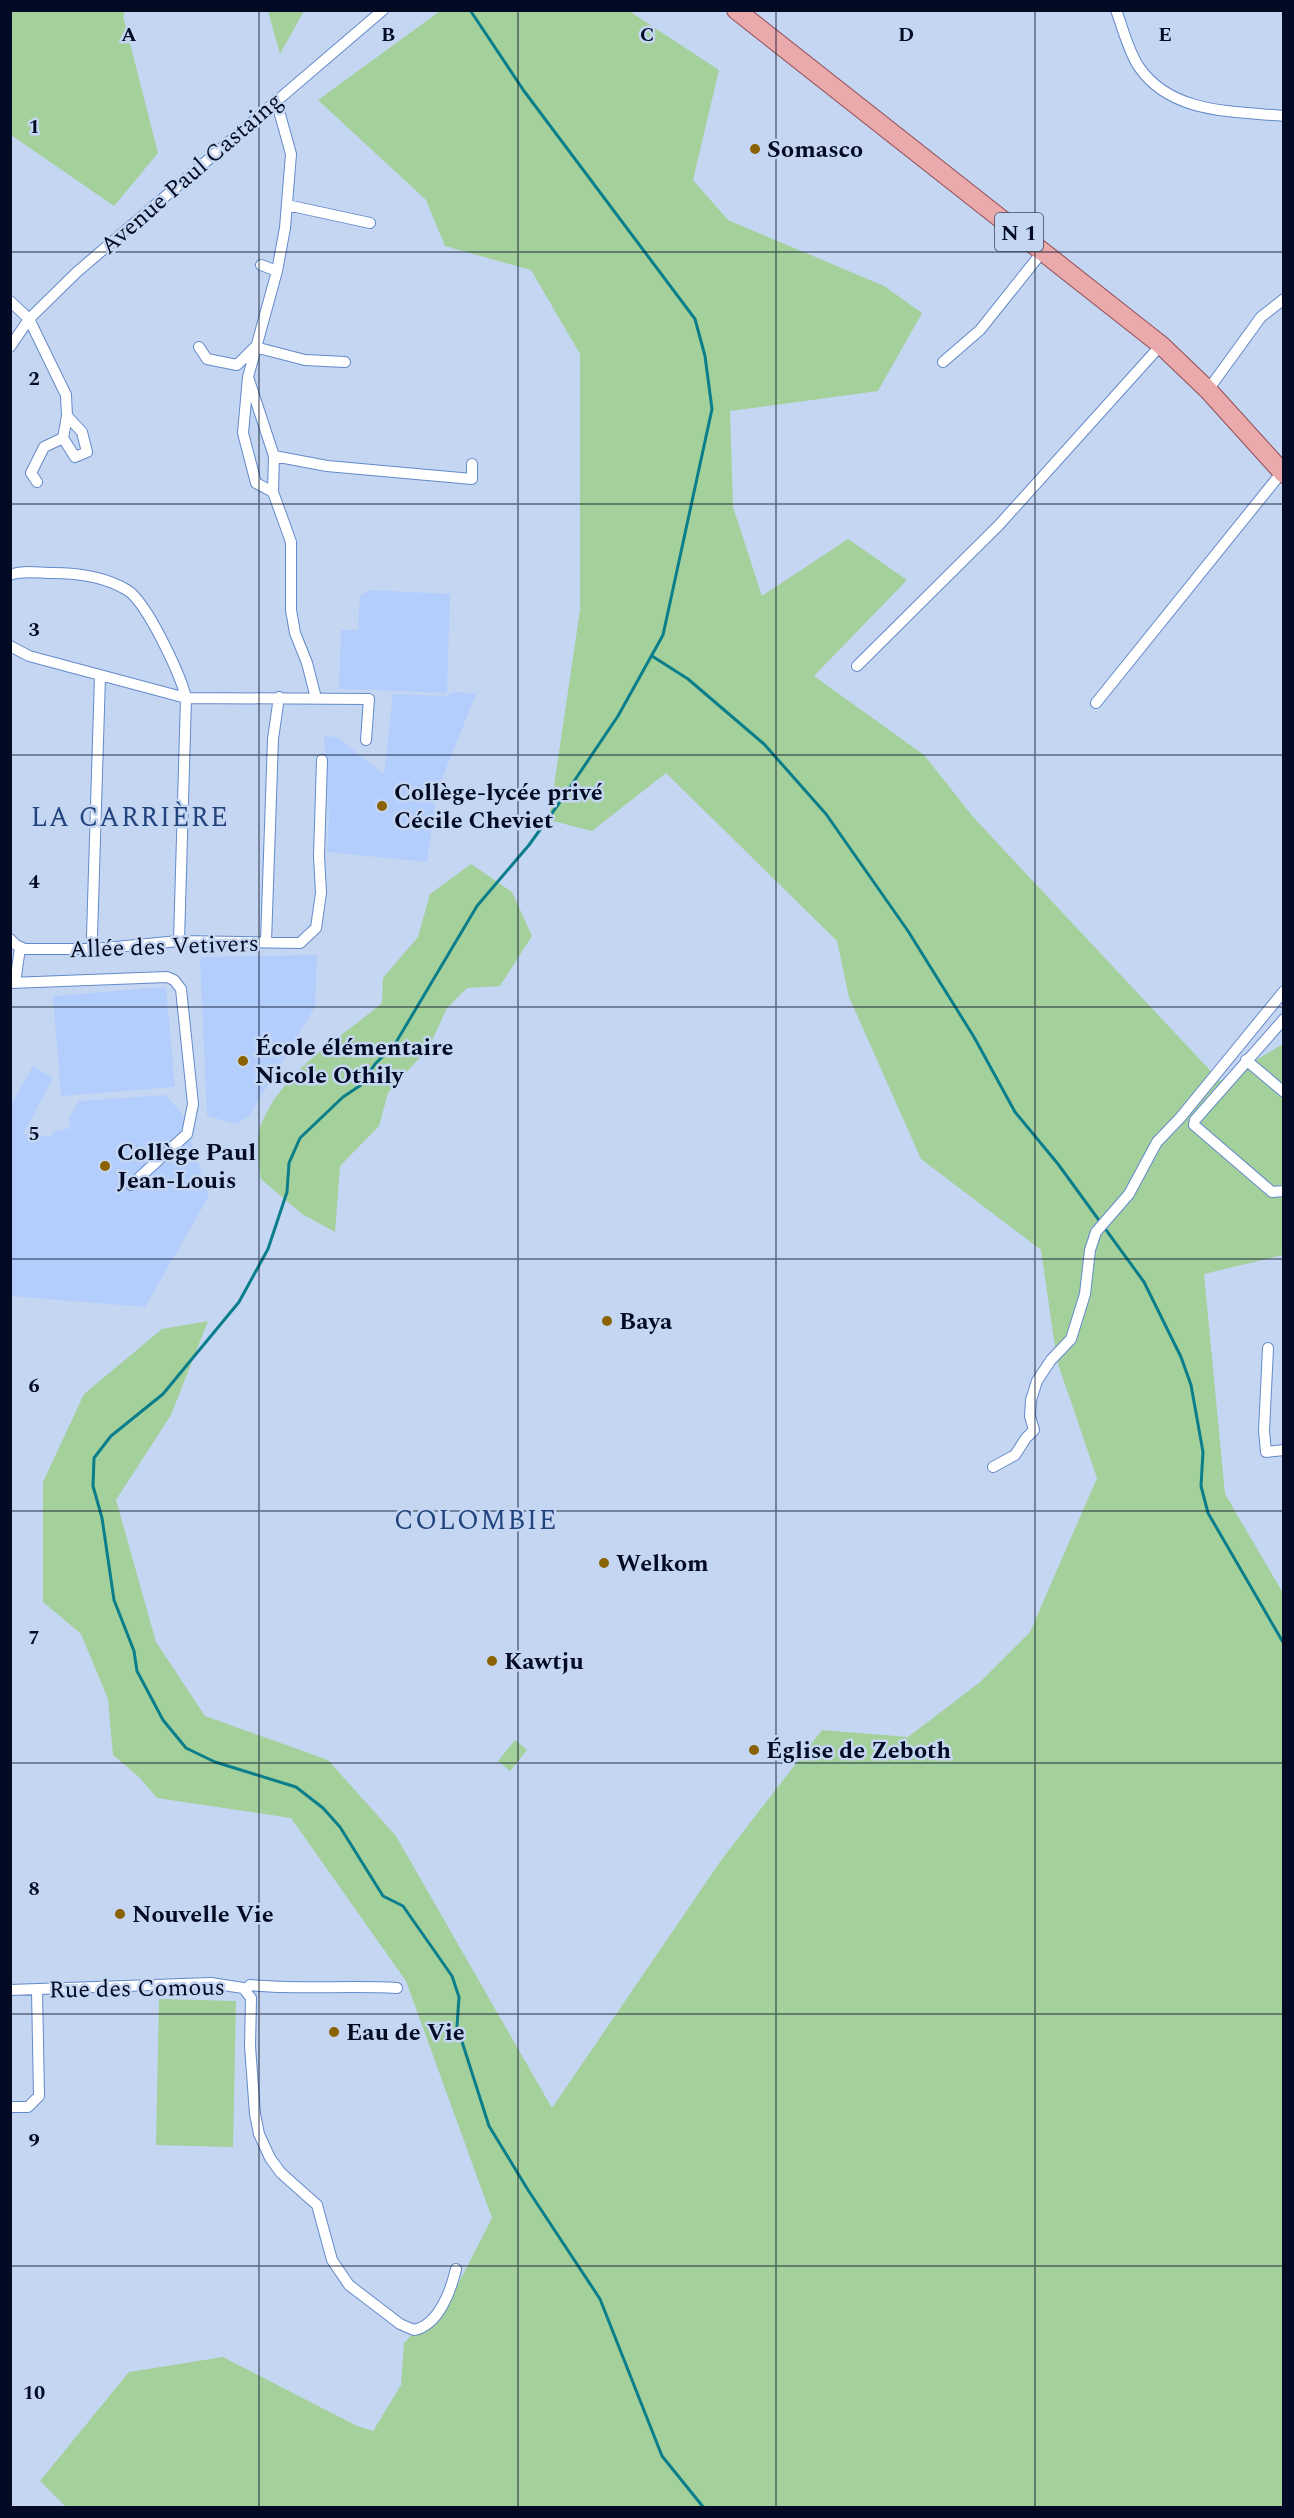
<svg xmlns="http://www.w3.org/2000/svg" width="1294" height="2518" font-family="Spectral,serif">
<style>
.built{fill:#b3cefc}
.green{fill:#a4d09b}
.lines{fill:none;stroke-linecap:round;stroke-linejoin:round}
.stream{stroke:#0a7e8a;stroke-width:3}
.street-casing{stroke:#638aca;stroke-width:12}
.primary-casing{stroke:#904d56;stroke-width:20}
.street{stroke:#fff;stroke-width:10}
.primary{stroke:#eaa9aa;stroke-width:18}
.grid{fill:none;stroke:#020b23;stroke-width:1.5;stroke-opacity:0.55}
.poi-dot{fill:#8a6201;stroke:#c5d6f2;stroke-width:2}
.labels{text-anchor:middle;stroke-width:5;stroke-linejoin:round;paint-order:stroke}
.shield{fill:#c5d6f2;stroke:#3c4861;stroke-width:1.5}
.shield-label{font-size:22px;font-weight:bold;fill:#020b23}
.poi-label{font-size:24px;font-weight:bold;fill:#020b23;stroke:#c5d6f2;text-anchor:start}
.street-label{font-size:24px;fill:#020b23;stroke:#c5d6f2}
.quarter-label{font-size:27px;letter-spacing:1.5px;fill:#21437e;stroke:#c5d6f2}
.grid-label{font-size:20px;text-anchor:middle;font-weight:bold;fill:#020b23;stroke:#c5d6f2;stroke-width:5;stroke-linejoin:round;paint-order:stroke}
</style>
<rect width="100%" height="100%" fill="#c5d6f2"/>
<path class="built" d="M370,590L450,594L447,693L339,689L341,630H358L360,596Z
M454,692L476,694L437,791L427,862L327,852L329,816L324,736L337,737L384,774L393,694L446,696Z
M317,955L315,1007L249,1116L236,1124L207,1116L200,957Z
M166,987L175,1087L61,1096L53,996Z
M33,1066L53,1078L23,1134L52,1136L53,1132L70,1128L69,1117L79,1101L166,1095L182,1114L209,1196L145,1307L11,1296V1105Z"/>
<path class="green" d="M11,10L125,11L123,16L158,153L114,206L11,135Z
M268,11H304L280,54Z
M440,11H629L719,70L693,180L728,220L884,286L922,313L878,391L730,411L733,507L762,596L848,539L907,580L814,676L924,755L974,818L1220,1081L1283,1044V1255L1204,1274L1225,1494L1283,1593V2507L67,2508L40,2481L129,2372L223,2357L357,2426L373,2431L401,2385L404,2343L455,2290L492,2218L406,1981L291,1818L157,1798L139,1777L113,1755L108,1699L81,1634L43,1602V1482L84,1394L162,1329L208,1321L171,1415L116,1500L156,1642L205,1716L328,1760L396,1836L552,2108L722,1859L822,1730L908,1737L979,1683L1030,1632L1097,1478L1057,1361L1041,1250L921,1159L849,997L837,941L666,773L592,831L549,820L580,610V354L531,270L445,246L426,200L318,100Z
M471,864L512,892L532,936L500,986L467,988L447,1008L429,1047L388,1093L379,1126L340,1166L335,1232L302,1214L261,1179C258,1161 255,1137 263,1120C286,1068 341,1038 382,1003L383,978L418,937L430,894Z
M515,1740L527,1750L510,1771L498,1761Z
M159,1999L236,2001L233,2147L156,2145Z"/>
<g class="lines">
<path class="stream" d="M470,10L524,91L695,319L705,356L712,409L663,635L618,716L560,802L529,845L477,906L395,1044L375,1064L361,1085L343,1097L300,1138L289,1163L287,1192L268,1249L239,1302L163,1394L111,1436L94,1458L93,1486L102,1518L114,1600L134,1651L137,1671L163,1720L186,1748L215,1762L296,1787L323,1808L340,1827L383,1896L403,1906L452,1976L459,1997L457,2026L489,2126L528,2190L600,2299L662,2456L704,2508
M652,656L688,679L764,744L826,814L908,931L974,1037L1015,1112L1058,1164L1144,1282L1181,1357L1191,1385L1203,1452L1201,1486L1208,1513L1284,1644"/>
<g class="street-casing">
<path id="street" d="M1116,10C1123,28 1128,51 1139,67C1171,114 1233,111 1284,116
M276,100L291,154L285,228L277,271L248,377L274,456L273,492L291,542V610L295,633L307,663L316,698
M287,205L370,223
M261,265L277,271
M10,301L29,319L66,395L67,416L63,438
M10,347L29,319L77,272L383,10
M199,347L207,359L237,365L255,347L305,360L345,362
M943,362L980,330L1043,251
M248,377L243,433L256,483L273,492
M1208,390L1261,317L1284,299
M274,456L327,466L472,479V464
M37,482L31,473L44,447L63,438L75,457L87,452L82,432L67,416
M10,575C22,570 39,573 52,573C78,573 104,576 127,590C147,602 181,676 186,698L179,941
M10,646L29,656L186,698L369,699L366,740
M857,666L999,525L1161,345
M1096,703L1282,472
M10,939L16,945L25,949H94L179,941L300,943L316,928L321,893L319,856L322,760
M266,942L273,739L279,697
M94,949L92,936L100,676
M10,983L167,977L174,980L181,989L193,1104L187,1134L131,1185
M15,983L20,948
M1284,1019L1195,1120L1194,1125L1272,1192L1284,1191
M1246,1060L1284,1092
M1268,1348L1264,1431L1266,1452L1284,1450
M993,1467L1015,1455L1026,1438L1034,1430L1030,1416L1031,1400L1037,1381L1051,1360L1071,1339L1085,1294L1090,1250L1096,1232L1129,1194L1157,1142L1180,1118L1284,991
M10,1990L211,1983L243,1988L251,1998L250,2046L255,2114L259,2134L270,2158L281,2173L317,2205L332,2260L349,2285L400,2324L414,2330C439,2325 451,2290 456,2269
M246,1991L250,1985C299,1990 348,1985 397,1988
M10,2107H28L39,2096L37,1990"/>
</g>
<g class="primary-casing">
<path id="primary" d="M736,10L1161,345L1208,390L1284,474"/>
</g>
<use href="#street" class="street"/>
<use href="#primary" class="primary"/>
</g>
<path class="grid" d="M259,10V2508M518,10V2508M776,10V2508M1035,10V2508M10,252H1284M10,504H1284M10,755H1284M10,1007H1284M10,1259H1284M10,1511H1284M10,1763H1284M10,2014H1284M10,2266H1284"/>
<g class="poi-dot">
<circle cx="755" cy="149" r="6"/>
<circle cx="382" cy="806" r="6"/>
<circle cx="243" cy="1061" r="6"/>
<circle cx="105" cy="1166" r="6"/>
<circle cx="607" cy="1321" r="6"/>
<circle cx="604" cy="1563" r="6"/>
<circle cx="492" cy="1661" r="6"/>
<circle cx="754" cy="1750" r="6"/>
<circle cx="120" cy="1914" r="6"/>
<circle cx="334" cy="2032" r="6"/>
</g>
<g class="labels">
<rect class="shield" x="995" y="213" width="48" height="38" rx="4.5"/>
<g class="shield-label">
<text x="1019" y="240">N 1</text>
</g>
<g class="poi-label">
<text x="767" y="157">Somasco</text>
<text x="394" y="800">Collège-lycée privé<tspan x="394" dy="28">Cécile Cheviet</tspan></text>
<text x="255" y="1055">École élémentaire<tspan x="255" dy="28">Nicole Othily</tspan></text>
<text x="117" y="1160">Collège Paul<tspan x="117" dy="28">Jean-Louis</tspan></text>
<text x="619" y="1329">Baya</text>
<text x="616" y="1571">Welkom</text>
<text x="504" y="1669">Kawtju</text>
<text x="766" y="1758">Église de Zeboth</text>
<text x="132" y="1922">Nouvelle Vie</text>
<text x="346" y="2040">Eau de Vie</text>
</g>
<g class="street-label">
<text transform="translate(191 173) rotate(-41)" y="8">Avenue Paul Castaing</text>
<text transform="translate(164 946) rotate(-2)" y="8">Allée des Vetivers</text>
<text transform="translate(137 1988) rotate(-1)" y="8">Rue des Comous</text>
</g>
<g class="quarter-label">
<text x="130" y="826">LA CARRIÈRE</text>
<text x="476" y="1529">COLOMBIE</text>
</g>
</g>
<g class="grid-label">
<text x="129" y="41">A</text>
<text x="388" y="41">B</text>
<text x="647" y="41">C</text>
<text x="906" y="41">D</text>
<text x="1165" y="41">E</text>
<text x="34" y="133">1</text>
<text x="34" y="385">2</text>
<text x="34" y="636">3</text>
<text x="34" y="888">4</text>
<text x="34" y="1140">5</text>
<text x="34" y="1392">6</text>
<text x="34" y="1644">7</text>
<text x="34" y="1895">8</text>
<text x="34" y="2147">9</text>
<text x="34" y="2399">10</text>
</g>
<rect width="1294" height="2518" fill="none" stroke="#020b23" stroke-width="24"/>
</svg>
